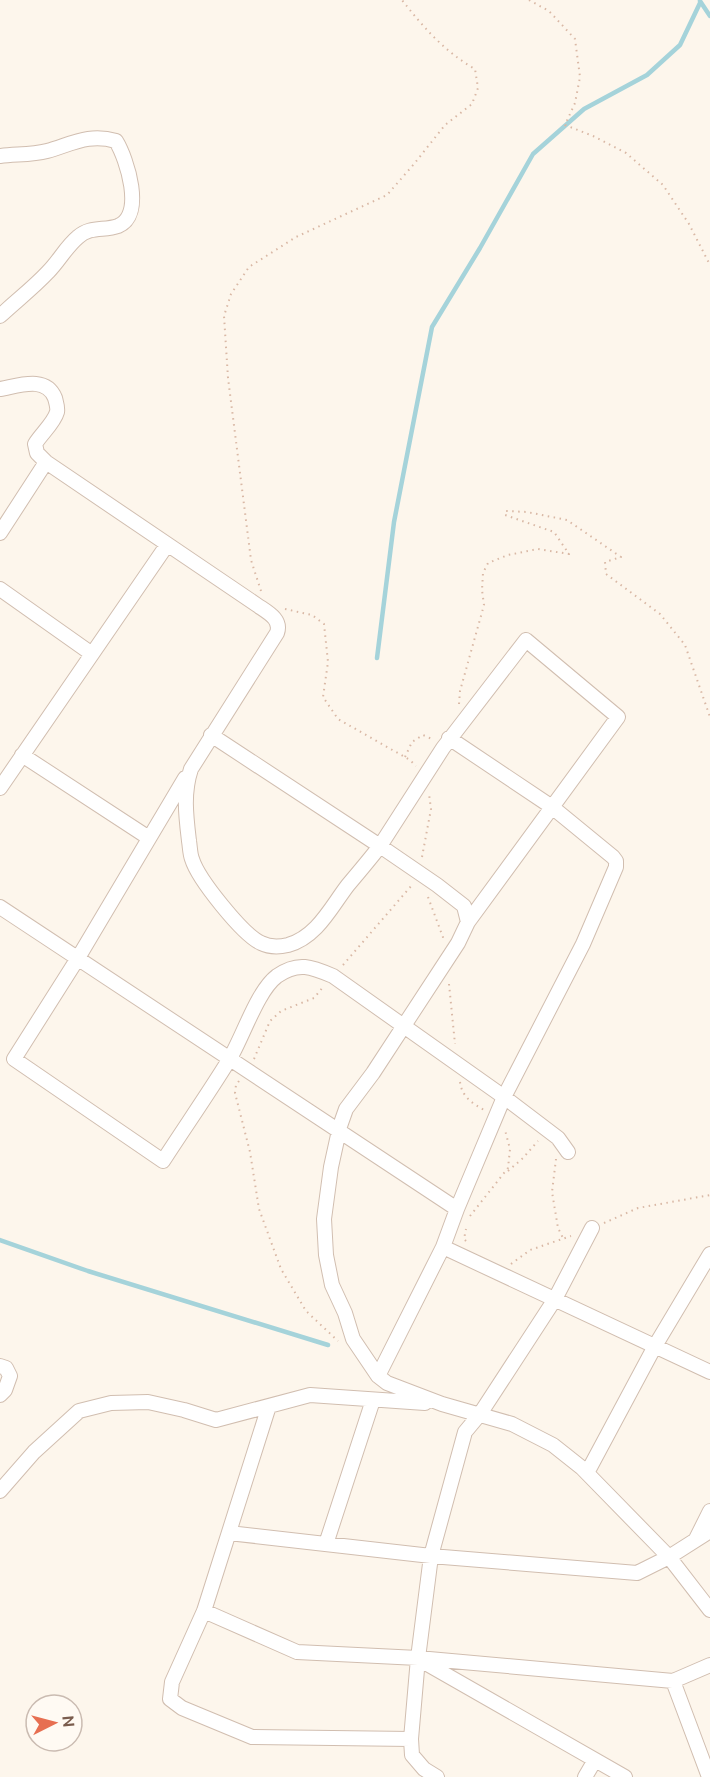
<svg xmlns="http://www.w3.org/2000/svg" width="710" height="1777" font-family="Ubuntu,sans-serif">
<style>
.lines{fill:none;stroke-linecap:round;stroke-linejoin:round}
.stream{stroke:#a5d3da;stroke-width:4.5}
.minor-casing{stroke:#d1beb0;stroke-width:16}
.path{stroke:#d9b8a5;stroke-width:2;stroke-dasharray:1.5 4.5;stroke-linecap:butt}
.minor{stroke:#fff;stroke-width:14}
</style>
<rect width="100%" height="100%" fill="#fdf6ec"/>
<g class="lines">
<path class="stream" d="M700,1L710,16
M377,658L394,522L432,327L480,248L533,154L584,109L647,75L680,45L700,3
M0,1240L88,1271L328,1345"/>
<g class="minor-casing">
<path id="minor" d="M0,156C15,154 32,155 47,151C72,144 89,133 116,141C127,159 145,215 118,226C104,231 90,226 78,237C66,247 59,261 48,272C33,288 16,301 0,316
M0,389C18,386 46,375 55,398C56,402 58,408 57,412C54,423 41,434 35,444L37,453L46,462L257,605C267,612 282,619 277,633L191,769C183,793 186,816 189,841C190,847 190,854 192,859C198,879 243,935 261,943C269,947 279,947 288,945C317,937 331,907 348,885C359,872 370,859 380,846L437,885L464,906L468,922L458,943L373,1073L346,1109L340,1126L331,1167L324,1219L326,1255L332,1285L345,1313L353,1339L378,1376L387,1383L442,1404L512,1424L553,1445L582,1468L669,1557L710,1610
M0,533L46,462
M0,589L92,654
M211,735L380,846L443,748L526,640L618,717L468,922
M449,738L552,807L613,857L616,861V867L583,944L504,1097L457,1209L443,1247L710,1372
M22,755L149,838
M185,778L78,958L14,1059L163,1161C185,1127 208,1094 229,1060C243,1037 257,991 277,976C298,961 312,967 333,976L504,1097L558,1138L568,1152
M0,788L167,545
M0,907L457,1209
M0,1366L6,1368L10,1376L5,1390L0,1395
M378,1376L443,1247
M269,1406L204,1611L172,1682L170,1699L182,1708L252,1737L411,1739
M587,1473L655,1346L710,1254
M0,1491L34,1452L79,1411L111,1403L148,1402L184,1410L216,1420L310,1395L425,1403
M229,1533L431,1556L637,1573L669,1557L710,1531
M696,1539L710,1511
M326,1544L373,1400
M204,1611L297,1652L418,1658L673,1681L710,1665
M422,1661L625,1777
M673,1681L709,1777
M437,1777L424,1769L412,1755L411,1739L418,1658L431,1556L465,1432L480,1414L555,1299L592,1228
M585,1777L595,1760"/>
</g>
<path class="path" d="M529,0L549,11L575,39L580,77L575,103L565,125L593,136L626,153L663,185L689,224L710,265
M261,591L251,560L228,378L224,316L231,294L249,267L296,237L387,195L414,164L445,125L472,104L478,88L475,69C445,52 423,27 402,0
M285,609L312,615L324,624L328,662L323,697L338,719L410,760L416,766
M459,704L460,691L484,605L482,590L483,573L488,563L508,555L538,549L569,554L554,532L505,515L506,511L527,512L567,520L621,557L605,562L606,574L660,614L685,645L710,717
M405,757L412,742L423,735L432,739
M422,857L431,809L429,794
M428,897L444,940
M343,965L412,885
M449,984L455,1044
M254,1059L270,1021L281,1011L314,998L323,987
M239,1081L236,1085L235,1093L250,1152L259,1209L281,1269L306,1311L338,1341
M460,1082C462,1097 472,1103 484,1110
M556,1159L552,1192L558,1228L563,1238
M508,1171L523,1158L538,1141
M470,1216L508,1168L510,1149L505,1130
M604,1223L638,1208L710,1195
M466,1241L464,1239L466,1229
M511,1264L530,1250L571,1236"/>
<use href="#minor" class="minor"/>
</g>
<g transform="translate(54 1723) rotate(84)"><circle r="28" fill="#fffaf3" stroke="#cabbb1" stroke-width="1.5"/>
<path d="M0-4.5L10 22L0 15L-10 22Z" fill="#e76f51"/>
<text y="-9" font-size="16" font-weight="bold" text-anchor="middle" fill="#7a5c4d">N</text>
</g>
</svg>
